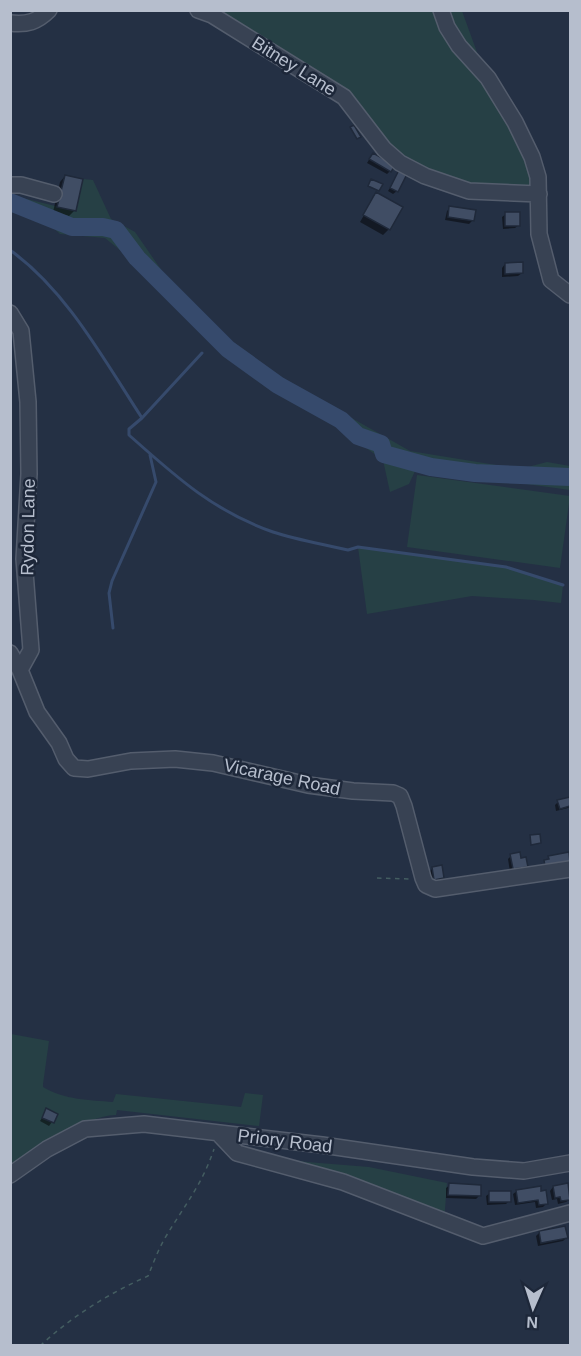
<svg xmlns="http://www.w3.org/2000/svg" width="581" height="1356" font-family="Arial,sans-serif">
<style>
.green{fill:#264045}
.shadow{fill:#0007}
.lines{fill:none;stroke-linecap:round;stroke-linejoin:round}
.stream{stroke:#364a6c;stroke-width:3}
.river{stroke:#364a6c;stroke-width:18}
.building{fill:#404d64;stroke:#1f293a;stroke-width:1.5}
.minor-casing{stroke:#545d6d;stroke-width:18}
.path{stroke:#445d61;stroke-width:1.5;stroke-dasharray:4.5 4.5;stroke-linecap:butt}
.minor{stroke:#384253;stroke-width:15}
.labels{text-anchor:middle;stroke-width:5;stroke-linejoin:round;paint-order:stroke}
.street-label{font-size:18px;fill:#b6becd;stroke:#1d2739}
</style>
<rect width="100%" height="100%" fill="#243044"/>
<path class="green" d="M213,11H434L442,34L499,104L525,152L533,188L469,185L401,160L350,92L223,14Z
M446,11H462L482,66L458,39Z
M83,179L93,180L111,219L135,232L169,281L242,356L410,451L520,469L547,462L570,466V490L416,469L409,484L390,492L383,460L306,405L247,371L211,343L183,311L136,263L105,238L60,234L43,218L11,209L10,195L76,211Z
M417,475L570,496L560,568L407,547Z
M358,547L506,567L563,585L561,603L534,600L472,596L367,614Z
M11,1034L49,1041L43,1084V1087C64,1100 90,1100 113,1102L116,1094L241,1107L245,1093L263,1095L259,1126L117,1110L116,1115C88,1114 36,1153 11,1168Z
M237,1153L307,1162L369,1167L447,1183L444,1222Z"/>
<path class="shadow" d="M370,158L390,171L387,174L367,163Z
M401,170L397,191L393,194L388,191Z
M65,176L75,210L69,216L53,212L60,182Z
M376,193L401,207L389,229L383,235L360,222L374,198H372Z
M450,208L473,220L469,224L445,220L447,211Z
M506,214L519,225L515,228L503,229L502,217Z
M505,264L522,273L518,276L502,277V268Z
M570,799V806L568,808L556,811L555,805L558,802Z
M511,856L520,860L527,866L523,870L510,872L508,859Z
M433,868L443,877L439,881L431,882L429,872Z
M47,1110L52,1122L49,1126L40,1121Z
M450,1185L479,1196L476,1199L446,1198V1188Z
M553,1187L570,1199L566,1202L558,1204L557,1199L552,1200L550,1191Z
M517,1191L547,1203L543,1207L536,1208L535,1202L515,1205L513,1194Z
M490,1193L509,1201L506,1204L487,1205L486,1196Z
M539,1233L566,1238L563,1241L538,1246L536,1236Z"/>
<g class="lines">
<path class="stream" d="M10,250C67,291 104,360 142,418L129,429V435C175,476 213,511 273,532C297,540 323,544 348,550L358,547L506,567L563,585
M142,418L202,353
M113,628L109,593L112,581L156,482L150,455"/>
<path class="river" d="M10,202L72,227H103L116,230L137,258L228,349L278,385L341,420L358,436L381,444L384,454L431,467L475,473L570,477"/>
</g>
<path class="building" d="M354,125L361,137L357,139L350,127Z
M373,153L395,165L391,172L369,159Z
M400,168L408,172L398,192L390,188Z
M65,175L83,179L76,211L57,207Z
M371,179L383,184L379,191L368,186Z
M376,192L403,207L390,230L363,215Z
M449,206L476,210L474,221L448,217Z
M505,212H520V226H505Z
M523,262V273L505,274V263Z
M570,797V806L560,809L557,800Z
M540,834L541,843L531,845L530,835Z
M520,852L521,858L526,857L528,867L513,869L510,854Z
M569,852L570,862L545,866L544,860L549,859L548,856Z
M442,865L444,878L434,880L432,867Z
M46,1108L58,1114L54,1123L42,1118Z
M449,1183L481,1185V1196L448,1195Z
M568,1183L570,1200L561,1201L560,1197L555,1198L553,1186Z
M541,1186V1191L546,1190L548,1204L539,1205L538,1200L518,1203L516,1190Z
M489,1191H511V1202H489Z
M565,1226L568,1238L541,1243L539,1231Z"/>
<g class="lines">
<g class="minor-casing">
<path id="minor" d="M198,10L212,15L344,97L384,149L400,163L425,176L469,191L539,194
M441,10L447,27L459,46L488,78L515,122L532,157L538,177L539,234L551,280L570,295
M10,23C27,25 37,22 49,10
M10,185H21L54,194
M10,313L21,331L28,402L29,474L24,559L31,650L20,670
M10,653L20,670L37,712L59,743L66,759L74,768L88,769L131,761L175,759L213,763L308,785L353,791L393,793L400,796L404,806L423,878L426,885L435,889L570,869
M219,1134L237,1153L343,1182L483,1236L570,1213
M10,1175L47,1149L85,1129L144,1124L322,1145L473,1167L524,1171L570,1163"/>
</g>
<path class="path" d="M377,878L409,879
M40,1346C72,1316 108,1294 148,1276C153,1264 158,1250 165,1238C184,1206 202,1185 214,1149"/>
<use href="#minor" class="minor"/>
</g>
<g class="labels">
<g class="street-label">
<text transform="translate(294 66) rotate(32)" y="6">Bitney Lane</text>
<text transform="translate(28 527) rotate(-89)" y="6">Rydon Lane</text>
<text transform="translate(282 777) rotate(12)" y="6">Vicarage Road</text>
<text transform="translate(285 1141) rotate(7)" y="6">Priory Road</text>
</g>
</g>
<rect width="581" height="1356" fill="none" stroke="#b6becd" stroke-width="24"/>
<g transform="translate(533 1308) rotate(183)" stroke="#1d2739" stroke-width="4.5" paint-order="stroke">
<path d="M0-4.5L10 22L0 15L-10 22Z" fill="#b6becd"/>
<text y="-9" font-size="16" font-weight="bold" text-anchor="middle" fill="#b6becd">N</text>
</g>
</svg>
